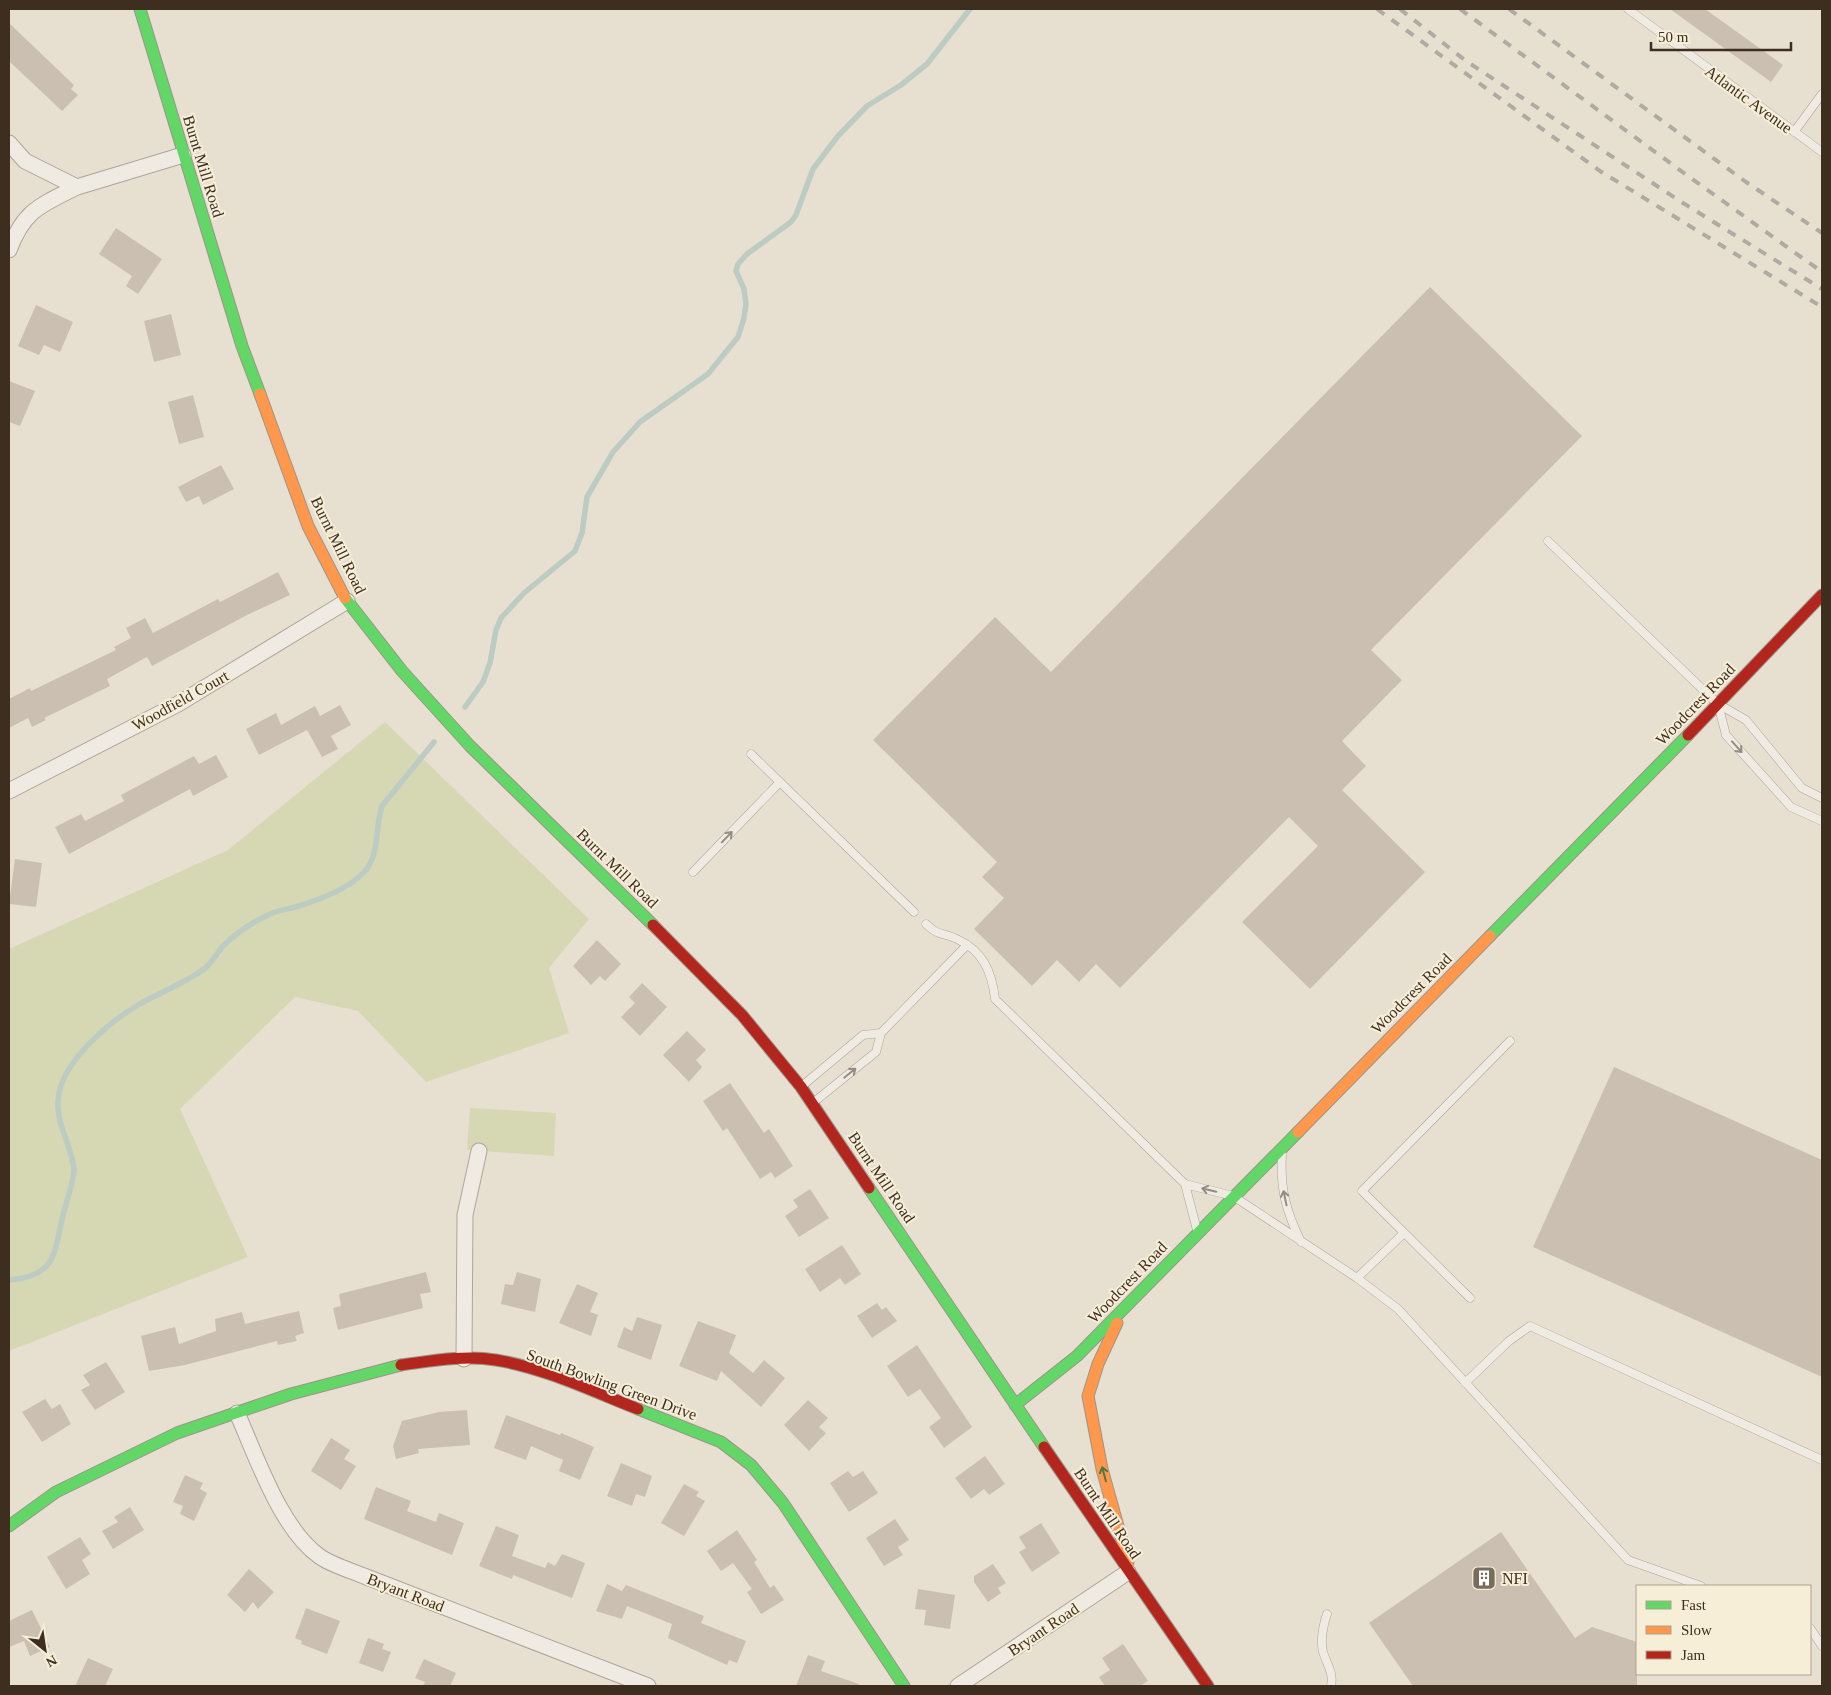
<svg xmlns="http://www.w3.org/2000/svg" width="1831" height="1695" font-family="'Times New Roman',serif">
<style>
.green{fill:#d6d7b3}
.lines{fill:none;stroke-linecap:round;stroke-linejoin:round}
.stream{stroke:#bcccc2;stroke-width:5.5}
.building{fill:#cbbfb2}
.lane-casing{stroke:#ada599;stroke-width:9}
.street-casing{stroke:#ada599;stroke-width:17}
.fast-casing{stroke:#9c958a;stroke-width:13}
.slow-casing{stroke:#9c958a;stroke-width:13}
.jam-casing{stroke:#9c958a;stroke-width:13}
.lane{stroke:#efebe3;stroke-width:8}
.street{stroke:#efebe3;stroke-width:15}
.fast{stroke:#63d668;stroke-width:11}
.slow{stroke:#ff974d;stroke-width:11}
.jam{stroke:#b3261e;stroke-width:11}
.rail{stroke:#afaaa2;stroke-width:4;stroke-dasharray:9 9;stroke-linecap:butt}
.oneway{stroke:#968c82}
.oneway2{stroke:#4e7a40}
.labels{text-anchor:middle;stroke-width:4;stroke-linejoin:round;paint-order:stroke}
.street-label{font-size:16px;fill:#3d2e20;stroke:#f7eed8}
.poi-label{font-size:16px;fill:#3d2e20;stroke:#f7eed8;text-anchor:start}
</style>
<rect width="100%" height="100%" fill="#e7e0d1"/>
<path class="green" d="M385,722L589,919L549,968L569,1033L426,1082L358,1011L295,997L180,1109L248,1257L9,1351V949L228,850Z
M470,1108L556,1113L554,1156L467,1150Z"/>
<g class="lines">
<path class="stream" d="M465,707L483,682L490,663L496,630L501,618L524,593L575,551L582,533L587,497L613,452L640,422L708,374L738,337L744,318L746,304L744,289L736,271L738,264L747,254L791,222L796,215L813,169L838,136L867,106L901,85L927,64L970,9
M9,1280C57,1276 54,1253 63,1215C67,1199 73,1185 74,1170C72,1144 53,1121 59,1093C66,1059 109,1022 138,1005C159,993 183,984 204,969C212,963 217,953 223,946C236,933 253,922 270,914C279,910 289,909 299,906C321,899 349,889 365,871C380,855 375,826 382,806L434,742"/>
</g>
<path class="building" d="M1670,9H1705L1783,65L1771,82Z
M9,23L74,85L71,89L78,95L62,111L9,61Z
M116,228L162,259L138,294L126,286L132,276L99,254Z
M1430,287L1582,436L1371,650L1402,680L1342,741L1366,766L1342,790L1425,872L1310,989L1242,922L1318,846L1289,817L1120,988L1096,964L1079,982L1057,960L1032,986L974,929L1004,898L982,877L997,862L873,740L995,617L1051,672Z
M36,305L73,322L60,352L44,345L39,355L18,346Z
M171,314L181,355L154,362L144,321Z
M9,381L35,391L20,426L9,422Z
M193,395L204,437L179,444L168,402Z
M221,465L234,489L203,505L199,496L186,502L178,487Z
M278,572L290,595L247,615L152,666L147,657L107,679L110,686L44,718L46,720L32,727L28,718L9,728V699L30,688L31,691L116,650L114,647L131,638L126,628L145,618L153,633L218,599L220,602Z
M340,705L351,725L331,736L338,749L322,757L307,730L259,755L246,729L276,713L281,725L315,706L320,716Z
M216,755L228,777L193,796L190,789L69,854L55,827L81,814L85,821L124,801L121,795L194,756L199,764Z
M15,859L42,863L36,907L9,904Z
M597,940L621,964L605,981L600,976L591,985L573,966Z
M642,983L667,1007L640,1036L621,1017L635,1003L629,997Z
M687,1031L706,1050L696,1060L702,1067L689,1082L663,1055Z
M1614,1067L1822,1160V1377L1533,1247Z
M730,1083L764,1133L769,1129L793,1166L775,1178L771,1172L760,1179L727,1128L723,1131L703,1101Z
M810,1189L829,1218L799,1237L785,1216L798,1207L793,1200Z
M842,1245L861,1274L845,1285L840,1278L820,1292L805,1269Z
M426,1272L431,1292L420,1294L423,1308L338,1330L333,1308L341,1306L339,1294Z
M517,1272L541,1279L535,1312L501,1304L505,1284L513,1285Z
M577,1284L598,1293L590,1312L598,1315L591,1336L559,1323Z
M877,1303L882,1310L886,1307L897,1321L872,1338L857,1316Z
M299,1311L304,1333L295,1336L297,1341L278,1345L277,1341L185,1365L149,1371L141,1336L175,1327L179,1344L216,1331L215,1319L242,1312L245,1324Z
M637,1317L662,1325L651,1360L617,1347L624,1327L632,1331Z
M698,1321L736,1335L729,1353L753,1373L764,1360L785,1378L761,1407L721,1371L717,1381L679,1366Z
M917,1345L972,1427L944,1448L929,1427L941,1418L920,1389L908,1397L887,1366Z
M106,1362L125,1392L95,1410L81,1390L90,1385L83,1375Z
M45,1399L52,1409L60,1404L71,1424L42,1442L22,1412Z
M808,1400L828,1418L819,1427L826,1433L809,1451L784,1425Z
M467,1410L470,1445L418,1449L419,1453L396,1459L393,1446L402,1421L439,1412Z
M506,1415L560,1435L561,1433L594,1447L580,1480L559,1471L563,1460L531,1446L526,1460L494,1448Z
M331,1438L350,1450L344,1459L356,1466L341,1490L311,1471Z
M985,1456L1005,1484L989,1495L984,1489L971,1499L955,1478Z
M621,1463L652,1476L645,1497L636,1494L632,1506L607,1496Z
M848,1471L853,1477L863,1471L878,1493L849,1512L830,1483Z
M185,1475L203,1483L200,1489L207,1493L194,1521L180,1514L183,1506L173,1502Z
M684,1484L699,1492L696,1496L705,1501L684,1536L661,1523Z
M376,1487L411,1501L407,1511L436,1522L439,1513L464,1523L452,1555L364,1519Z
M130,1507L144,1530L113,1549L102,1531L118,1522L114,1517Z
M895,1519L909,1540L898,1547L903,1555L884,1566L866,1538Z
M1041,1523L1060,1553L1032,1572L1019,1552L1026,1548L1019,1537Z
M496,1526L519,1535L512,1556L545,1568L548,1562L555,1566L562,1554L585,1563L572,1598L513,1575L512,1579L479,1566Z
M737,1530L757,1560L754,1562L770,1588L774,1585L784,1600L761,1614L747,1592L752,1589L733,1563L721,1571L707,1551Z
M1501,1532L1575,1638L1592,1627L1637,1642V1686H1413L1369,1623Z
M80,1537L91,1554L82,1560L90,1574L66,1589L47,1557Z
M993,1564L1006,1583L998,1588L1001,1593L988,1602L974,1582V1576Z
M249,1569L274,1592L258,1609L253,1602L245,1612L227,1595Z
M607,1584L622,1591L626,1585L704,1616L701,1623L746,1641L737,1663L729,1660L727,1665L668,1638L672,1624L627,1606L622,1619L596,1611Z
M918,1589L955,1595L950,1629L924,1625L926,1610L915,1609Z
M306,1608L340,1621L327,1654L301,1644L302,1641L295,1638Z
M32,1610L50,1647L30,1656L24,1641L9,1647V1621Z
M368,1638L384,1644L382,1649L391,1652L383,1672L359,1663Z
M1123,1644L1148,1681L1140,1686H1105L1099,1677L1110,1670L1102,1658Z
M808,1655L825,1661L821,1671L859,1684V1686H796Z
M88,1658L113,1669L105,1686H75Z
M424,1659L456,1673L450,1686H423L425,1682L415,1678Z"/>
<g class="lines">
<g class="lane-casing">
<path id="lane" d="M1628,9L1822,152
M1794,132L1822,94
M1548,541L1718,704L1746,720L1802,788L1822,798
M1719,708L1726,735L1791,807L1822,821
M751,754L914,912
M693,872L780,782
M926,924C940,937 942,932 957,939C983,951 992,972 995,999L1185,1184L1233,1196L1357,1278L1398,1309L1628,1560L1701,1586
M802,1086L863,1035L881,1033
M814,1102L876,1052L881,1033L967,945
M1282,1155C1280,1189 1286,1211 1301,1242
M1185,1184L1197,1230
M1357,1278L1404,1233
M1470,1298L1362,1191L1510,1041
M1465,1383L1509,1341L1530,1326L1822,1460
M1327,1614C1323,1626 1320,1639 1323,1652C1327,1665 1334,1673 1331,1686
M1810,1628L1822,1646"/>
</g>
<g class="street-casing">
<path id="street" d="M9,143L25,161L77,187L183,155
M9,250C24,210 41,205 77,187
M9,791L178,704L347,601
M464,1359L465,1215L479,1151
M237,1413C256,1455 280,1528 319,1556C331,1565 350,1570 364,1576L648,1686
M958,1686L1128,1572"/>
</g>
<g class="fast-casing">
<path id="fast" d="M140,9L242,346L260,394
M345,598L402,671L470,746L653,925
M1490,936L1688,735
M869,1188L1044,1447
M1015,1405L1077,1356L1298,1132
M638,1409L721,1442L751,1465L783,1503L904,1686
M9,1526L56,1492L177,1433L291,1394L401,1365"/>
</g>
<g class="slow-casing">
<path id="slow" d="M260,394L308,526L345,598
M1298,1132L1490,936
M1117,1323L1098,1364L1088,1396L1102,1469L1128,1562"/>
</g>
<g class="jam-casing">
<path id="jam" d="M1688,735L1822,595
M653,925L742,1015L801,1087L869,1188
M401,1365C432,1361 464,1355 496,1360C545,1368 592,1391 638,1409
M1044,1447L1208,1686"/>
</g>
<use href="#lane" class="lane"/>
<use href="#street" class="street"/>
<use href="#fast" class="fast"/>
<use href="#slow" class="slow"/>
<use href="#jam" class="jam"/>
<path class="rail" d="M1377,9L1600,171L1822,307
M1400,9L1466,61L1683,203L1822,289
M1460,9L1688,176L1822,272
M1509,9L1746,182L1822,233"/>
</g>
<defs><path id="oneway-shaft" d="M-6 0H5M1.5-3L5.5 0L1.5 3" fill="none" stroke-width="1.6" stroke-linecap="round" stroke-linejoin="round" transform="scale(1.25)"/></defs>
<g class="oneway">
<use href="#oneway-shaft" transform="translate(1737 747) rotate(48)"/>
<use href="#oneway-shaft" transform="translate(727 837) rotate(-46)"/>
<use href="#oneway-shaft" transform="translate(850 1073) rotate(-39)"/>
<use href="#oneway-shaft" transform="translate(1209 1190) rotate(-166)"/>
<use href="#oneway-shaft" transform="translate(1285 1198) rotate(-102)"/>
</g>
<use class="oneway2" href="#oneway-shaft" transform="translate(1104 1474) rotate(-105)"/>
<defs>
<g id="building-square" transform="scale(1.25)"><rect x="-9" y="-9" width="18" height="18" rx="4" fill="#786c5e" stroke="#f7eed8"/><path d="M-4-6H4V6H1V3H-1V6H-4ZM-2.5-4.3h1.7v1.8h-1.7ZM.8-4.3h1.7v1.8H.8ZM-2.5-1h1.7V.8h-1.7ZM.8-1h1.7V.8H.8Z" fill="#fff"/></g>
</defs>
<g fill-rule="evenodd">
<use href="#building-square" x="1484" y="1578"/>
</g>
<g class="labels">
<g class="street-label">
<text transform="translate(1749 99) rotate(36)" y="6">Atlantic Avenue</text>
<text transform="translate(204 166) rotate(73)" y="6">Burnt Mill Road</text>
<text transform="translate(339 545) rotate(64)" y="6">Burnt Mill Road</text>
<text transform="translate(180 700) rotate(-29)" y="6">Woodfield Court</text>
<text transform="translate(1695 704) rotate(-46)" y="6">Woodcrest Road</text>
<text transform="translate(618 868) rotate(44)" y="6">Burnt Mill Road</text>
<text transform="translate(1411 993) rotate(-45)" y="6">Woodcrest Road</text>
<text transform="translate(882 1177) rotate(56)" y="6">Burnt Mill Road</text>
<text transform="translate(1127 1282) rotate(-46)" y="6">Woodcrest Road</text>
<text transform="translate(612 1384) rotate(20)" y="6">South Bowling Green Drive</text>
<text transform="translate(1108 1513) rotate(56)" y="6">Burnt Mill Road</text>
<text transform="translate(406 1592) rotate(21)" y="6">Bryant Road</text>
<text transform="translate(1043 1629) rotate(-34)" y="6">Bryant Road</text>
</g>
<g class="poi-label">
<text x="1502" y="1584">NFI</text>
</g>
</g>
<rect width="1831" height="1695" fill="none" stroke="#3d2e20" stroke-width="20"/>
<rect x="1636" y="1585" width="175" height="90" fill="#f7eed8" stroke="#ada18e"/>
<rect x="1646" y="1601" width="25" height="8" fill="#63d668" stroke="#ada18e"/>
<text x="1681" y="1610" font-size="15" fill="#3d2e20">Fast</text>
<rect x="1646" y="1626" width="25" height="8" fill="#ff974d" stroke="#ada18e"/>
<text x="1681" y="1635" font-size="15" fill="#3d2e20">Slow</text>
<rect x="1646" y="1651" width="25" height="8" fill="#b3261e" stroke="#ada18e"/>
<text x="1681" y="1660" font-size="15" fill="#3d2e20">Jam</text>
<g transform="translate(45 1650) rotate(150)" stroke="#f7eed8" stroke-width="4" paint-order="stroke">
<path d="M0-4L9 19L0 12L-9 19Z" fill="#3d2e20"/>
<text y="-8" font-size="14" font-weight="bold" text-anchor="middle" fill="#3d2e20">N</text>
</g>
<path d="M1651 42v8h140v-8" fill="none" stroke="#3d2e20" stroke-width="2.5"/>
<text x="1658" y="42" font-size="15" fill="#3d2e20" stroke="#f7eed8" stroke-width="4" paint-order="stroke">50 m</text>
</svg>
